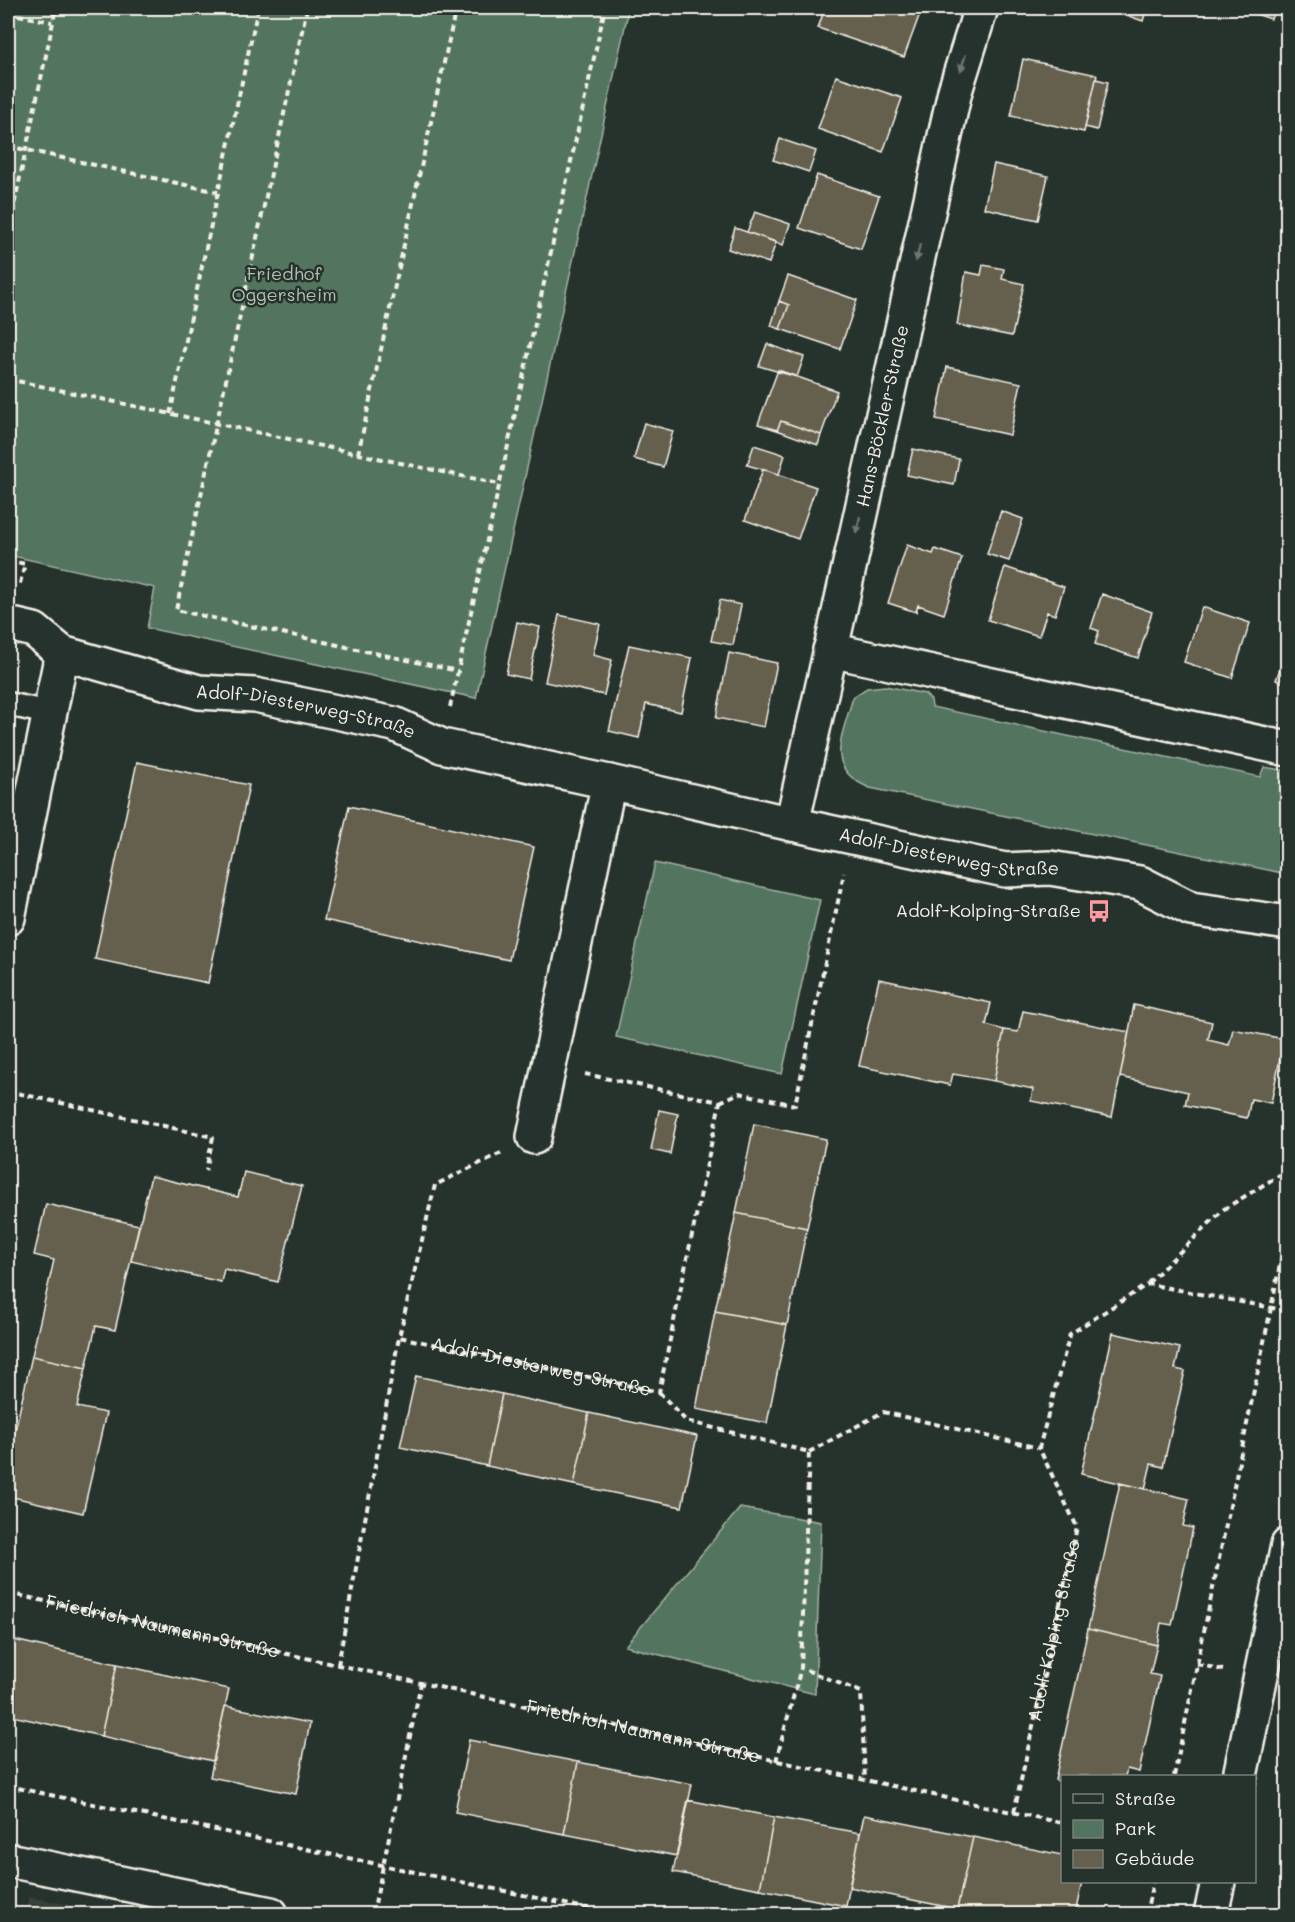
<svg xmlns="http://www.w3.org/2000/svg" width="1295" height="1922" font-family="Mali,sans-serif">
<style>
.built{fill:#394037}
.green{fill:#53745e;stroke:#a4b2a3;stroke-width:1.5}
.building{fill:#655f4e;stroke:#f4f1e8;stroke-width:1.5}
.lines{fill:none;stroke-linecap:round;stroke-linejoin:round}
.service-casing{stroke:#f4f1e8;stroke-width:27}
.minor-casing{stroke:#f4f1e8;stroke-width:38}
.path{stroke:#f4f1e8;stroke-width:4;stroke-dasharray:6 4.5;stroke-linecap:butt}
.service{stroke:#26332d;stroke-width:22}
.minor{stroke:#26332d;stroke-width:33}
.oneway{fill:#6e766e}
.labels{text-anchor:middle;stroke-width:5;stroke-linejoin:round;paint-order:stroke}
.park-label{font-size:18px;fill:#b4bfb1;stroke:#26332d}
.street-label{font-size:18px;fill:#f4f1e8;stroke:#26332d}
.poi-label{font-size:18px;fill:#f4f1e8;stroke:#26332d;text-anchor:end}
</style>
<rect width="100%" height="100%" fill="#26332d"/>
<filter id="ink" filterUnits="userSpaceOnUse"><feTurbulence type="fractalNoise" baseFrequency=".0167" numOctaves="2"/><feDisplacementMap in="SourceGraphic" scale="12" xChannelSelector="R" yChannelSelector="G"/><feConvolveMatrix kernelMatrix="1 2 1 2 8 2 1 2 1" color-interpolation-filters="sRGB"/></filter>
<g filter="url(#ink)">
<path class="built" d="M29,1897L117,1914H26Z"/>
<path class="green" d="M8,8H629L476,698L147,628L155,588L8,555Z
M885,686L925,694L931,700L932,707L1260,777L1264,767L1287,771V874L870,788C822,769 843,735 853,697L867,688Z
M655,863L820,900L782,1074L616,1037Z
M740,1508L821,1522L815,1694L625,1646Z"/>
<path class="building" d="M825,8H848L863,13L865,8H922L904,57L818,28Z
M1125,8H1147L1143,21L1123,14Z
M1252,8H1275L1271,19L1250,12Z
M1023,59L1097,75L1084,132L1011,116Z
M836,76L902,98L883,152L818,129Z
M1096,79L1108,82L1097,130L1085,127Z
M780,139L816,151L809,172L773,160Z
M994,164L1048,176L1038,220L984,208Z
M817,175L879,196L861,249L799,228Z
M755,212L790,224L783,245L747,232Z
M1288,217V238L1283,237Z
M735,228L776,242L769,263L728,249Z
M983,265L1004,269L1002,279L1024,284L1012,336L957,325L966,272L981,275Z
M788,276L857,300L840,349L780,329L789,305L779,301Z
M779,301L789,305L780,329L771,326Z
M767,344L804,357L797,377L759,366Z
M947,367L1021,383L1010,435L936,419Z
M778,370L837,391L821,435L781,421L777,430L758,424Z
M781,421L821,435L818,445L777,430Z
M644,423L673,431L663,467L634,459Z
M754,445L785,455L779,474L747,465Z
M913,449L959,459L954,485L907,475Z
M763,469L816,487L798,539L745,520Z
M1001,511L1023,519L1009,561L987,554Z
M907,545L933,554L935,549L962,558L944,614L918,605L916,612L888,603Z
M1005,567L1064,587L1055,615L1047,612L1039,636L988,620Z
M1102,594L1152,612L1138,658L1095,644L1099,631L1091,628Z
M720,600L741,605L733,645L711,641Z
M1202,607L1250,623L1232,678L1184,662Z
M559,615L600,624L593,655L612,660L604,695L545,682Z
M517,622L540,627L529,679L506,674Z
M629,645L692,658L681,712L646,704L639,738L609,731Z
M1288,645V684L1276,680Z
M729,653L777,663L764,727L716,718Z
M137,762L249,785L208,983L95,959Z
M349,806L534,847L509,960L324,920Z
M879,979L991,1003L986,1025L1004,1030L994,1081L953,1074L950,1085L859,1066Z
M1134,1005L1212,1022L1208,1040L1229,1045L1233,1029L1284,1039L1271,1103L1251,1099L1247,1118L1185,1105L1188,1092L1120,1077Z
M1023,1011L1129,1032L1112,1117L1031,1101L1033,1089L994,1081L1004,1030L1018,1032Z
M659,1110L678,1114L670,1154L651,1150Z
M754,1124L826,1139L807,1228L736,1213Z
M244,1172L302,1186L278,1282L224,1269L221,1282L131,1261L151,1176L238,1197Z
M46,1204L139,1225L115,1330L96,1326L86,1368L32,1356L54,1260L34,1255Z
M736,1213L807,1228L787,1325L715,1311Z
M715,1311L787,1325L767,1423L696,1409Z
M1113,1333L1180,1348L1175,1369L1185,1371L1163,1467L1151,1464L1145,1489L1081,1474Z
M32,1356L86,1368L77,1407L106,1413L83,1513L8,1496V1447L11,1448Z
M416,1376L502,1394L487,1466L400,1447Z
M502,1394L589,1413L574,1485L487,1466Z
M589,1413L697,1436L682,1507L574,1485Z
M1120,1483L1189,1499L1183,1526L1193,1528L1172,1625L1161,1623L1157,1645L1088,1629Z
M1088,1629L1157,1645L1150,1674L1160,1676L1139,1772L1127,1769L1125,1776H1062V1782L1055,1780Z
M10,1639L117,1664L101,1736L8,1715V1649Z
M117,1664L229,1689L213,1761L101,1736Z
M225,1706L310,1723L296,1794L210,1777Z
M469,1740L578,1762L564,1834L455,1812Z
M578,1762L692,1784L677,1856L564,1834Z
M688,1800L774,1817L760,1889L673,1872Z
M864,1815L973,1837L957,1909L849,1887Z
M774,1817L860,1833L846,1906L760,1889Z
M973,1837L1062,1855V1882H1082L1075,1914H984L957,1909Z"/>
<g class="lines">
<g class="service-casing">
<path id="service" d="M8,704L49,713"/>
</g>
<g class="minor-casing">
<g id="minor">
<path id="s4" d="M8,624L34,630L62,653L199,692L255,695L394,724L442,746L609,782L792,824L1005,870L1050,868L1140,883L1191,909L1288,923"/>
<path d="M830,650L1288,749"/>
<path id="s5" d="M792,824L955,91L981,8"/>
<path d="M8,918L62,653"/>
<path d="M534,1137L609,782"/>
<path d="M1240,1776L1288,1545"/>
<path d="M8,1860L271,1914"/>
<path d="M1211,1914L1218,1882"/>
</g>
</g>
<g class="path">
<path d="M307,8L176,610L458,671"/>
<path d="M8,13L52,22"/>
<path d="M8,146L218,192"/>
<path d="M8,234L56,8"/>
<path d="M8,379L499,484"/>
<path d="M170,414L258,8"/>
<path d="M358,454L456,8"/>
<path d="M8,560L25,564L19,587"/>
<path d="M450,707L605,8"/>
<path d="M8,1091L213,1137L206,1170"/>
<path d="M720,1102L739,1093L795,1105L844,873"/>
<path id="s1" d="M501,1153L435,1185L399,1337L659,1392L720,1102L585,1074"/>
<path d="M1148,1283L1224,1209L1288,1170"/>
<path d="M659,1392L686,1421L809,1452L801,1668L861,1692L865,1780"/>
<path d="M809,1452L883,1412L1039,1448"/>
<path id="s2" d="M8,1593L1062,1823"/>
<path d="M1197,1664L1223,1670"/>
<path d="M338,1665L399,1337"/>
<path d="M776,1761L801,1668"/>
<path d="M1174,1776L1288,1226"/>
<path d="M8,1786L613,1914"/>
<path id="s3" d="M1014,1812L1077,1527L1039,1448L1070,1334L1148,1284L1288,1311"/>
<path d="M373,1914L421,1683"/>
<path d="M1146,1914L1153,1882"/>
<path d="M1280,1914L1288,1876"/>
</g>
<use href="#service" class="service"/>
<use href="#minor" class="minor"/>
</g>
<defs><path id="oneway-solid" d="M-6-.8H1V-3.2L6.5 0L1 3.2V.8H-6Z" transform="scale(1.5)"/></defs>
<g class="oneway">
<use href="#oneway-solid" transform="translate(963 63) rotate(108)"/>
<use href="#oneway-solid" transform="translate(918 253) rotate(103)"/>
<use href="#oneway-solid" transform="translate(858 525) rotate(103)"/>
</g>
</g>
<defs>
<g id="bus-bare" transform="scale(1.8)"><path d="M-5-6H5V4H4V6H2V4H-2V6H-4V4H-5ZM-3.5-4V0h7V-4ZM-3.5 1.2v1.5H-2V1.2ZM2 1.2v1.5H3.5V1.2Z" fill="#ff9aa2" stroke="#26332d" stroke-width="2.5" paint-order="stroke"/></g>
</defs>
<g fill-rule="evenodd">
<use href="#bus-bare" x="1099" y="911"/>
</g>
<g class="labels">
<g class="park-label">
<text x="284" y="280">Friedhof<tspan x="284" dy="21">Oggersheim</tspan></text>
</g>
<g class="street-label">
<text dy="6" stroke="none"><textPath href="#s5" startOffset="418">Hans-Böckler-Straße</textPath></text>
<text dy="6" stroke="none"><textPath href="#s4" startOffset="314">Adolf-Diesterweg-Straße</textPath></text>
<text dy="6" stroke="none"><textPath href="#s4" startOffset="975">Adolf-Diesterweg-Straße</textPath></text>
<text dy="6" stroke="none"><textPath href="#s1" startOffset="375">Adolf-Diesterweg-Straße</textPath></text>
<text dy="6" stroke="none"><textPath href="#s2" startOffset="158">Friedrich-Naumann-Straße</textPath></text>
<text dy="6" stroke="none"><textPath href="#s3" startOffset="186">Adolf-Kolping-Straße</textPath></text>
<text dy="6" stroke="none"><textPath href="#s2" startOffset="650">Friedrich-Naumann-Straße</textPath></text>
</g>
<g class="poi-label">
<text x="1081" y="917">Adolf-Kolping-Straße</text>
</g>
</g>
<rect width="1295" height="1922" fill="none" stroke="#26332d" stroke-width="30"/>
<rect x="15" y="15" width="1265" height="1892" fill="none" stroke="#f4f1e8" stroke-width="2" filter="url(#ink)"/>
<rect x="1061" y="1775" width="195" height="108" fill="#26332d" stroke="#787f78" stroke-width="1.5"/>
<rect x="1073" y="1794" width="30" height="9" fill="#26332d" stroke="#787f78" stroke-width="1.5"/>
<text x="1115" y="1805" font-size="18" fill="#f4f1e8">Straße</text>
<rect x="1073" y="1820" width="30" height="18" fill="#53745e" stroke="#787f78" stroke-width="1.5"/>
<text x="1115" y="1835" font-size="18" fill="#f4f1e8">Park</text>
<rect x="1073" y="1850" width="30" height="18" fill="#655f4e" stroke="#787f78" stroke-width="1.5"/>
<text x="1115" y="1865" font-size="18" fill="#f4f1e8">Gebäude</text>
</svg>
